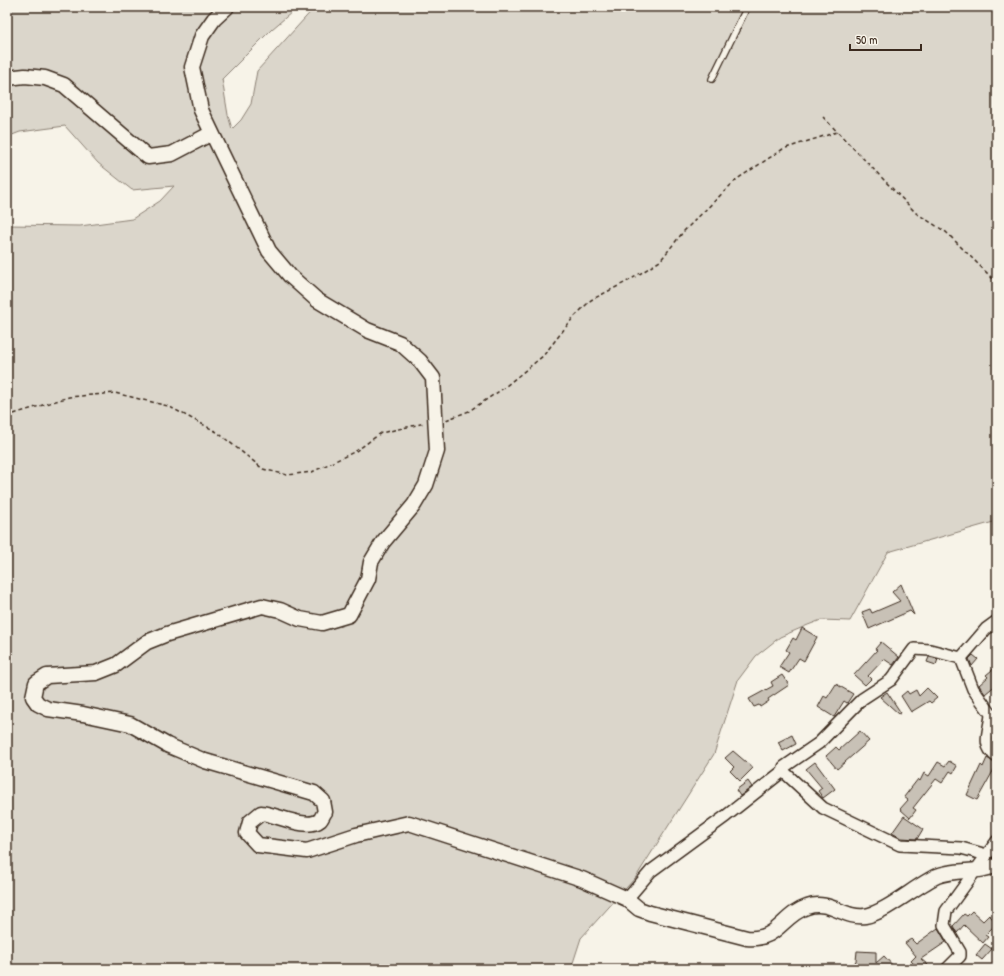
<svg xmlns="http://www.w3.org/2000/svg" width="1004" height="976" font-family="'Patrick Hand',sans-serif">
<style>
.green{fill:#dbd6cb;stroke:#8b8074}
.building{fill:#c8c1b6;stroke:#3b2a1e}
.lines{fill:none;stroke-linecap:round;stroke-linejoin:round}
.service-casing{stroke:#3b2a1e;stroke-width:8}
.minor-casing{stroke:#3b2a1e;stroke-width:14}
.tertiary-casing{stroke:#3b2a1e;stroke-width:17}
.path{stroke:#3b2a1e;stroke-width:1.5;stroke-dasharray:4 3;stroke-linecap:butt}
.service{stroke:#f7f3e8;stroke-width:5.5}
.minor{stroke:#f7f3e8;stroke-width:11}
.tertiary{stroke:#f7f3e8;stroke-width:14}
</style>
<rect width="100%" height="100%" fill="#f7f3e8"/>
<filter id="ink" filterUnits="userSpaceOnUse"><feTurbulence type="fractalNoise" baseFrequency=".025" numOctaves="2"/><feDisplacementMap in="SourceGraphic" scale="8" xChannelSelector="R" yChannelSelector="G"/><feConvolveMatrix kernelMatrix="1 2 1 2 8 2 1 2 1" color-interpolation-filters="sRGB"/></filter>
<g filter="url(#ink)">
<path class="green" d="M7,7H298L272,29L222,79L228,115L232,129L241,120L251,104L257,71L315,7H997V521L888,552L850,621L821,620L808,625L780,637L756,656L738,680L714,754L636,877L581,938L571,969H7V225L80,226L132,219L160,201L174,186L132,190L98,163L65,126L20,132L7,137Z"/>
<path class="building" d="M901,584L914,615L910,611L869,629L862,612L870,609L872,613L900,601L892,592Z
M802,628L817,637L804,661L799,658L789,673L779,667L789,652L786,650L793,638L796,640Z
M881,642L899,657L893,665L884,659L868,676L871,679L865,685L854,675L877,650L875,649Z
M973,655L978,659L972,666L969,659Z
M929,657L938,659L936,665L927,662Z
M997,666V684L985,694L979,685L988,677L986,675Z
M782,675L789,685L768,699L769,701L760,707L759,705L754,707L749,699L773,686L771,682Z
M836,684L853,694L847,703L844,701L834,717L818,707L824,696L827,698Z
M927,688L937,698L931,703L929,701L911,712L901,696L907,691L909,694L916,690L919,696Z
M887,692L901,713L899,714L880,697Z
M860,731L869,741L837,769L826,756L836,747L839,750Z
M792,735L796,744L783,751L778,742Z
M733,751L753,768L740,781L730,771L734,767L725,758Z
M987,758L997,764L977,800L967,795L981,765L983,767Z
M949,761L957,766L953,773L950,771L942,783L936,779L913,808L916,810L910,818L900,809L908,800L904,797L918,779L920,781L924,773L929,776L938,762L945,766Z
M815,762L835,789L823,798L818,791L822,788L806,769Z
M748,781L752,787L740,796L736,790Z
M904,816L923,829L917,839L901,838L892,833Z
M972,911L983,921L989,915L997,923L985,935L988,937L983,943L964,925L957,933L953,926L964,914L967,916Z
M938,928L946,942L921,959L928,965L924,969H919L911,961L916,956L905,943L911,939L916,944Z
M985,944L992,949L982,960L976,955Z
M857,951L876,952V963L884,956L896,969H849L856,961Z"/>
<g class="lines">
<g class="service-casing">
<path id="service" d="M712,79L747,7"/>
</g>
<g class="minor-casing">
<path id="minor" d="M961,658L973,689L991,714C990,731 980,745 997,757
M961,658L986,629L997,621
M783,771L823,808L900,845L961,848L987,855
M627,899L651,871L726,816L783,771L784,767L819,743L862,699L891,680L914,649L930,650L961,658
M947,969L960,956V952L944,925L946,911L997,841"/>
</g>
<g class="tertiary-casing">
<path id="tertiary" d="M7,78L25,76L45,78L64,85L148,157L172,154L212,133L201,110L192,67L202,36L214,19L227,7
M212,133L269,251L290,276L317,300L367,330L400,343L420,361L433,378L437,451L426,485L414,505L383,542L371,562L368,579L349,615L322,623L300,619L280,610L262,606L167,634L147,642L116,665L96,673L47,676L36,683L33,697L38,704L48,709L83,714L130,724L167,745L205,761L314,793L323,801L325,812C323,814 322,818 320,820C307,831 276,814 261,813L250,822L247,833L258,845L307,851L356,835L409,823L582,879L627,899L639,909L650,913L747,938C778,941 782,915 807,907C830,899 844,919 865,916C885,913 917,885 937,876C956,868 979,874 997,865"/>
</g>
<path class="path" d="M823,117L916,213L946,232L997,283
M7,416L69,397L115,393L168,406L217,432L263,469L287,475L312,472L356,451L381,433L425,423
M446,420L469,411L501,390L543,356L573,318L591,300L630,280L660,261L684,231L737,179L783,149L837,132"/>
<use href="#service" class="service"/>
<use href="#minor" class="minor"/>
<use href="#tertiary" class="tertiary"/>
</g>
</g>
<rect width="1004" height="976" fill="none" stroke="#f7f3e8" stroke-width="24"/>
<rect x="12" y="12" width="980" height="952" fill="none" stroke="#3b2a1e" stroke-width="1.5" filter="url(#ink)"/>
<path d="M850 44v6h71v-6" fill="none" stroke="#3b2a1e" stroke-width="2"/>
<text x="856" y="44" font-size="12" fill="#3b2a1e" stroke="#f7f3e8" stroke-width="3" paint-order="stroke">50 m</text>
</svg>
